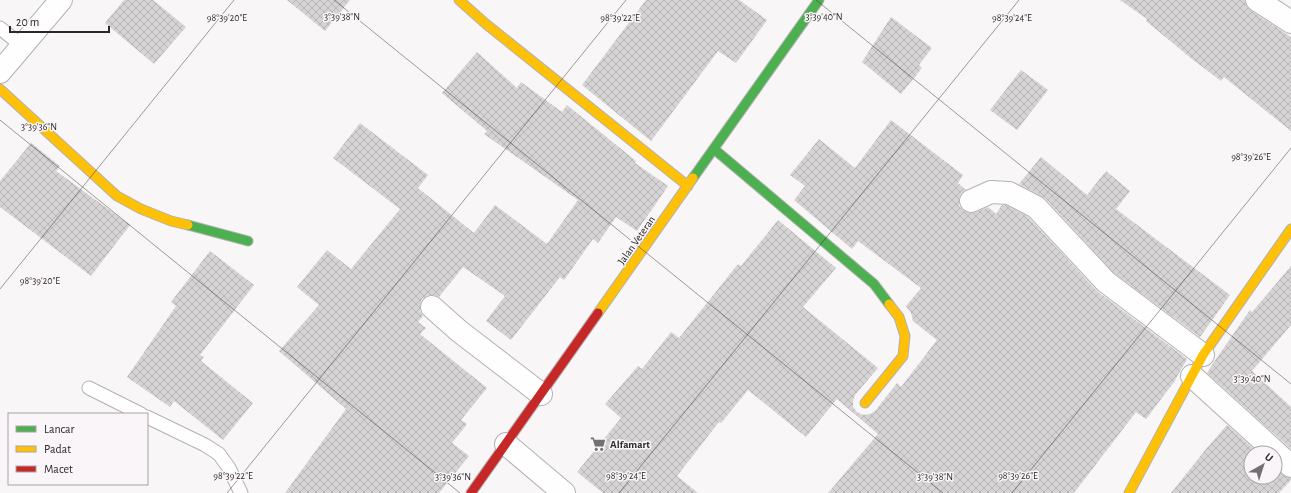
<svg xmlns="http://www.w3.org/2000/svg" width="1291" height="493" font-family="'Alegreya Sans',sans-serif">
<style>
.building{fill:url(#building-cross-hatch)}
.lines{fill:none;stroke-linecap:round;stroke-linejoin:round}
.lane-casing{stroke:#b3b1b2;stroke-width:15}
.street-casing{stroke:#b3b1b2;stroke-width:24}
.fast-casing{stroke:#b3b1b2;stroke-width:11}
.slow-casing{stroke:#b3b1b2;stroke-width:11}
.jam-casing{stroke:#b3b1b2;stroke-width:11}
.lane{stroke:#fefefe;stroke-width:13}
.street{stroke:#fefefe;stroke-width:22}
.fast{stroke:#4caf50;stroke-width:9}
.slow{stroke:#ffc107;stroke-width:9}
.jam{stroke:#c62828;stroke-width:9}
.ticks{fill:none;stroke:#2a2829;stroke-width:1;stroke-opacity:0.45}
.labels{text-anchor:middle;stroke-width:3;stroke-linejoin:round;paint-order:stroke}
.street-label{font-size:11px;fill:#2a2829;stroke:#faf5f8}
.poi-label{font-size:11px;font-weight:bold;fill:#2a2829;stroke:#faf5f8;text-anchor:start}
.ticks-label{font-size:10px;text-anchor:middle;fill:#2a2829;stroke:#faf5f8;stroke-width:3;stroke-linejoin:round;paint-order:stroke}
</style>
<defs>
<pattern id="building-cross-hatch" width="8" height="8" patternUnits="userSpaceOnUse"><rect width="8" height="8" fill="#d5d3d4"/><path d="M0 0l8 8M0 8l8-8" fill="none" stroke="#b7b5b6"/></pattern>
</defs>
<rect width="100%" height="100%" fill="#f9f6f8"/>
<path class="building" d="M124,0H153L186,27L154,64L105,23Z
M287,0H350L325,31Z
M646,0H739L767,20L736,63L718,51L651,141L582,85Z
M1120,0H1245L1246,6L1250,10L1291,37V131L1224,77L1221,81L1192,59L1146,21L1147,19Z
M891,17L932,48L919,65L922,68L901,94L862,62Z
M477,52L517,88L521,82L562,112L567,105L636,161L635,163L668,186L637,231L616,217L598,243L593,239L564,280L560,277L511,340L486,321L505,296L463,267L439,297L434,295H428L422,299L420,305V311L423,316L418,322L426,328L420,334L487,388L461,420L467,424L452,443L469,456L439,493H285L346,409L279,351L319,305L297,287L327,250L351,269L400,209L333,158L360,123L428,175L418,188L474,233L495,205L547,244L578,200L484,134L487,131L442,93Z
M1021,70L1048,90L1017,130L990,110Z
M891,120L963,175L958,183L966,190L961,193L959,199V206L963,211L970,213L976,212L988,207L996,214L1002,205H1006L1028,217L1098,292L1187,359L1174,382L1146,419L1136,412L1074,493H828L878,434L837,399L806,437L748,390L721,423L719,422L677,476L698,493H603L577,472L621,418L605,404L638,366L642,369L671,332L679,338L738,264L741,266L778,220L836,268L803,307L878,368L855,395L853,401V407L857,412L863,415L870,414L875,411L897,383L901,387L937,340L913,321L911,313L906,306L921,288L858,241L852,249L794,200L805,186L790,175L819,139L855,168Z
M31,143L60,166L56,171L130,225L91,276L0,207V181Z
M1041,157L1087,195L1106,171L1130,191L1116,209L1230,295L1200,337L1114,273L1045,198L1019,184Z
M210,251L254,285L200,355L204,357L201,361L253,403L223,440L174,401L170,407L127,377L176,306L171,302Z
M1291,266V325L1252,371L1291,407V449L1207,373L1214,362L1250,310L1252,312Z
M1227,425L1258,453H1251V477H1275V468L1283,475L1291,478V480L1279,493H1171L1206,449Z"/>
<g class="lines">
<g class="lane-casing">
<path id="lane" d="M0,28L21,45
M89,388L141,414
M147,417L205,445L219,454L229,468L241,493"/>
</g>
<g class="street-casing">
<path id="street" d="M1257,0L1291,22
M0,72L61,0
M971,201L991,192L1009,193L1036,207L1106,282L1203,355
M432,307L459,331L541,394
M1192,376L1291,466
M506,444L564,493"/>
</g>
<g class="fast-casing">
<path id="fast" d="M714,149L874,284L889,304
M693,178L819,0
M188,225L248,241"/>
</g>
<g class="slow-casing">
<path id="slow" d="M459,0L486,24L688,186
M0,89L117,196L141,209L171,221L188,225
M598,313L693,178
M865,403L903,356L905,336L899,317L889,304
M1129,493L1203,355L1291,229"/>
</g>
<g class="jam-casing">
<path id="jam" d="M471,493L598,313"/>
</g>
<use href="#lane" class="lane"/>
<use href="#street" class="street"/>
<use href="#fast" class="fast"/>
<use href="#slow" class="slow"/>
<use href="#jam" class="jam"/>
</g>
<path class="ticks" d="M334,0L943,493M816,0L1291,384M0,120L460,493M0,289L234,0M227,493L626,0M619,493L1019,0M1012,493L1291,148"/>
<defs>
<g id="supermarket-bare" transform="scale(1.2)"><path d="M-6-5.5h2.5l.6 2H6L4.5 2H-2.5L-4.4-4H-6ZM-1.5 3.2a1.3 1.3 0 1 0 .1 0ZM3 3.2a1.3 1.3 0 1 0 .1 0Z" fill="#727071" stroke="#faf5f8" stroke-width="2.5" paint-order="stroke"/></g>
</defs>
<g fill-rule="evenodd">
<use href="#supermarket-bare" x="598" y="444"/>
</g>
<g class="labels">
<g class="street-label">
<text transform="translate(636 240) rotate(-55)" y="4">Jalan Veteran</text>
</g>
<g class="poi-label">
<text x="610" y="448">Alfamart</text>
</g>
</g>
<g class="ticks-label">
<text x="824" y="20">3°39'40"N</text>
<text x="342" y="20">3°39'38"N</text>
<text x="227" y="21">98°39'20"E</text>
<text x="620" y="21">98°39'22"E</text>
<text x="1012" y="21">98°39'24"E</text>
<text x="39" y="130">3°39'36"N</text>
<text x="1251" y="160">98°39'26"E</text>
<text x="40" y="284">98°39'20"E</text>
<text x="1252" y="382">3°39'40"N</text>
<text x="233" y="479">98°39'22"E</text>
<text x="626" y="479">98°39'24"E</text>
<text x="1018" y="479">98°39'26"E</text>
<text x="453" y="480">3°39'36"N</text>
<text x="935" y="480">3°39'38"N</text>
</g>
<rect x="8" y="413" width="140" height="72" fill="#faf5f8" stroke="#a7a3a5"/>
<rect x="16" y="426" width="20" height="6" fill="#4caf50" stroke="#a7a3a5"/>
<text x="44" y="433" font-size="12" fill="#2a2829">Lancar</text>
<rect x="16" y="446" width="20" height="6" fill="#ffc107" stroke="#a7a3a5"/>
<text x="44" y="453" font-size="12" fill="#2a2829">Padat</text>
<rect x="16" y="466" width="20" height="6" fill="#c62828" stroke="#a7a3a5"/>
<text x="44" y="473" font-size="12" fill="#2a2829">Macet</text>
<g transform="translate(1263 465) rotate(39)"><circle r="19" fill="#faf5f8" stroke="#a7a3a5"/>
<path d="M0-3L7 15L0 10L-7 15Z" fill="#727071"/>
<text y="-6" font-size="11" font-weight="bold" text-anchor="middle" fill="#2a2829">U</text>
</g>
<path d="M10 26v6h99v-6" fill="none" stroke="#2a2829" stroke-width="2"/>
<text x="16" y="26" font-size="12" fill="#2a2829" stroke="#faf5f8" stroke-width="3" paint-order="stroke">20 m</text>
</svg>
